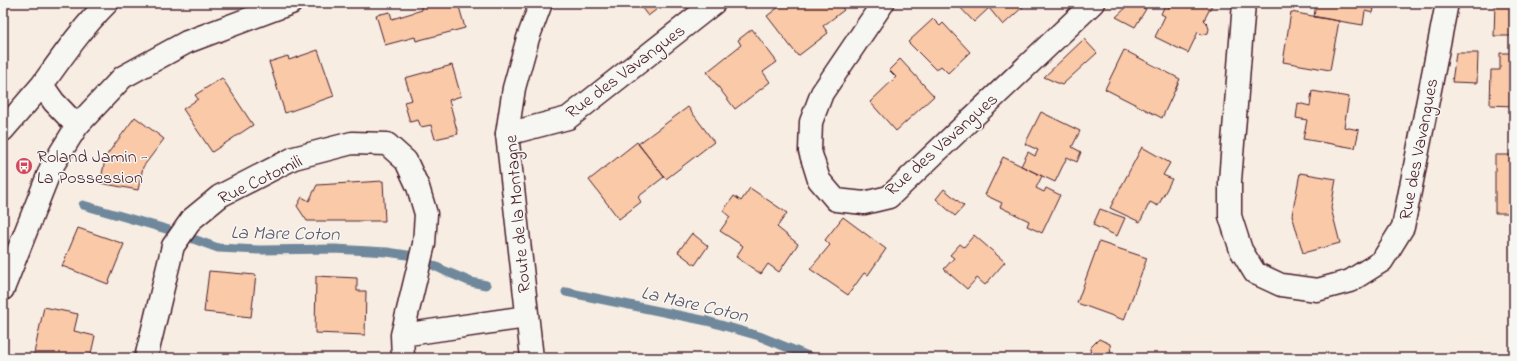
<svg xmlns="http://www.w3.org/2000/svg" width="1517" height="361" font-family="'Indie Flower',sans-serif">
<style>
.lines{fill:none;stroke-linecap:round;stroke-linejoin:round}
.stream{stroke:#6f889c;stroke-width:9}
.building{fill:#f9c9a8;stroke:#4a1f2b}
.minor-casing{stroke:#4a1f2b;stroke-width:25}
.major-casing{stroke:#4a1f2b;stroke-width:25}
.minor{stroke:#f6f6f2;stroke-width:22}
.major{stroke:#f6f6f2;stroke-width:22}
.labels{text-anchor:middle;stroke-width:3;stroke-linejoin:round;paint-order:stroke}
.street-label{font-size:18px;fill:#4a1f2b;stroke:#f6f6f2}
.poi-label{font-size:18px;fill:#4a1f2b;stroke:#f6f6f2;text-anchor:start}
.water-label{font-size:19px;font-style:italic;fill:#5c5464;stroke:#f6f6f2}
</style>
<rect width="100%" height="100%" fill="#f7ede3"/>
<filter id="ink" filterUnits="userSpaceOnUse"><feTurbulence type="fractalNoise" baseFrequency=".025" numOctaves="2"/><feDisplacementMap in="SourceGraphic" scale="8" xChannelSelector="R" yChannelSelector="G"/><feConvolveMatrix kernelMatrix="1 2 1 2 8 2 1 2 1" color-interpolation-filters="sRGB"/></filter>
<g filter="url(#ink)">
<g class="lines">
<path class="stream" d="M83,205L166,229L218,248L259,250L335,249L387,252L414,256L445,271L471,282L486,285
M566,292L707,321L759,336L813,358"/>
</g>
<path class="building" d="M419,3H458L465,28L416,41L415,37L385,45L376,15L390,12L392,19L422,10Z
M638,3H665L648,16Z
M784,3H838L844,10L823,26L828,33L798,56L767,16Z
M956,3H1027L1003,25L989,8L974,22Z
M1131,3L1146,9L1135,27L1116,17Z
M1172,3H1213L1204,20L1207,23L1209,29L1208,33L1201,35L1198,32L1188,53L1155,37L1165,16L1161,14L1165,5L1169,8Z
M1316,3H1375L1373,13L1365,11L1363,25L1314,17Z
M1495,3H1514V36H1494Z
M1291,12L1339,21L1330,70L1283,62Z
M933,19L940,26L943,23L970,52L948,73L941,66L936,70L908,42Z
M752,29L777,62L763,72L770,82L735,109L707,72L741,45L738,40Z
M1084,39L1097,53L1062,85L1044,77Z
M318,50L334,96L285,113L269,62L288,56L289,60Z
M1124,50L1180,79L1162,118L1105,89Z
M1456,53H1478L1477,83L1452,82Z
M1500,53H1514V106L1490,105L1491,70H1500Z
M900,59L934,96L896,131L870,102L896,77L889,70Z
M452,65L461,96L449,100L458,134L435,139L431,125L421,127L418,120L410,122L404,102L412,100L405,78Z
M222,78L253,125L212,152L183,109L198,99L195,95Z
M1312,91L1349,97L1344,127L1359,130L1355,148L1303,139L1307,120L1296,118L1298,103L1310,106Z
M688,107L714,142L666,179L638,144Z
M1041,112L1080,131L1072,147L1081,152L1077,162L1067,157L1055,182L1021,166L1028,152L1035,156L1038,150L1025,144Z
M135,117L164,139L143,167L138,190L100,183L106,156Z
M637,142L664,177L638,197L641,202L619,219L589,180Z
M1142,147L1170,163L1163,175L1172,179L1158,206L1150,202L1140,222L1110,208Z
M1495,155H1514V213H1495Z
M1003,157L1042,176L1036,188L1044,192L1046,188L1060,195L1042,233L1027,226L1029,221L1000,207L1002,203L985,195Z
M1300,173L1336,179L1331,208L1340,243L1303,253L1292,215Z
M383,181L385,221H307L297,206L302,197L309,201L317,185Z
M750,188L787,213L777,227L798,244L779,272L768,264L761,274L736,257L743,246L720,231L730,217L723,211L734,196L741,201Z
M944,189L964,206L955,216L936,199Z
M1100,209L1125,218L1117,236L1093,225Z
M843,217L886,249L868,275L864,273L848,295L810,269L830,245L825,240Z
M78,228L124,244L108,284L62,266Z
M692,233L708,246L695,265L678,252Z
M974,235L1005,262L985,285L977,278L967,289L944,269L954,258L950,255L960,244L964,247Z
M1099,242L1147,258L1124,320L1077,303Z
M209,271L256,275L251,317L204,312Z
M316,276L357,278V291H366L365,335L315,333Z
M44,307L78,314L74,331L95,336L90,358H33Z
M1099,339L1110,344L1111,356L1110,358H1091L1090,348Z
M287,353L316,356V358H286Z"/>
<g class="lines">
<g class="minor-casing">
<path id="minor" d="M883,3L822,93L811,122L810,151L819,180L836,200L864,203L889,197L1093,3
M1244,3L1230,181V216L1241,250L1255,273L1281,285L1317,290L1350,281L1382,261L1403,227L1447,3
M77,126L54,102L42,85C62,57 82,28 107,3
M3,130L42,85
M507,134L568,118L714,3
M402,335L527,317
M146,358L173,246L192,219L220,196L294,158L352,143L387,144L406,161L418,187L426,214L424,244L402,335L403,358"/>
</g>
<g class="major-casing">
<path id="major" d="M3,289L51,168L77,126L123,77L187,42L291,3
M532,358L507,134L514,88L528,38L541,3"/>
</g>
<use href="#minor" class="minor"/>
<use href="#major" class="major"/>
</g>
</g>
<defs>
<g id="bus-disc" transform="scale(0.9)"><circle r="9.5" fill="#d1495b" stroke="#f6f6f2"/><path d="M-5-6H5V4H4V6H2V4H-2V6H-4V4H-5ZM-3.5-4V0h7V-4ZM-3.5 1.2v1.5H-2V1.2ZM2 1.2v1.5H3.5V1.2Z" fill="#fff"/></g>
</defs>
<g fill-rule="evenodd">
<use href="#bus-disc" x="24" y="166"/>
</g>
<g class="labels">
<g class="street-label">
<text transform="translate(625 71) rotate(-37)" y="6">Rue des Vavangues</text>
<text transform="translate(941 144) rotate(-42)" y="6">Rue des Vavangues</text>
<text transform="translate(1418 149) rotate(-79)" y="6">Rue des Vavangues</text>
<text transform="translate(260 179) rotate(-26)" y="6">Rue Cotomili</text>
<text transform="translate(517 214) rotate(-95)" y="6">Route de la Montagne</text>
</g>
<g class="poi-label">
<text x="37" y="162">Roland Jamin -<tspan x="37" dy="21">La Possession</tspan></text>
</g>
<g class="water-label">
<text transform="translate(285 232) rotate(1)" y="7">La Mare Coton</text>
<text transform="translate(695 303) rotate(13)" y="7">La Mare Coton</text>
</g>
</g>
<rect width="1517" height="361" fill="none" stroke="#f6f6f2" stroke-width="16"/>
<rect x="8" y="8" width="1501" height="345" fill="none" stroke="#4a1f2b" stroke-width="1.5" filter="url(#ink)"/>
</svg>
